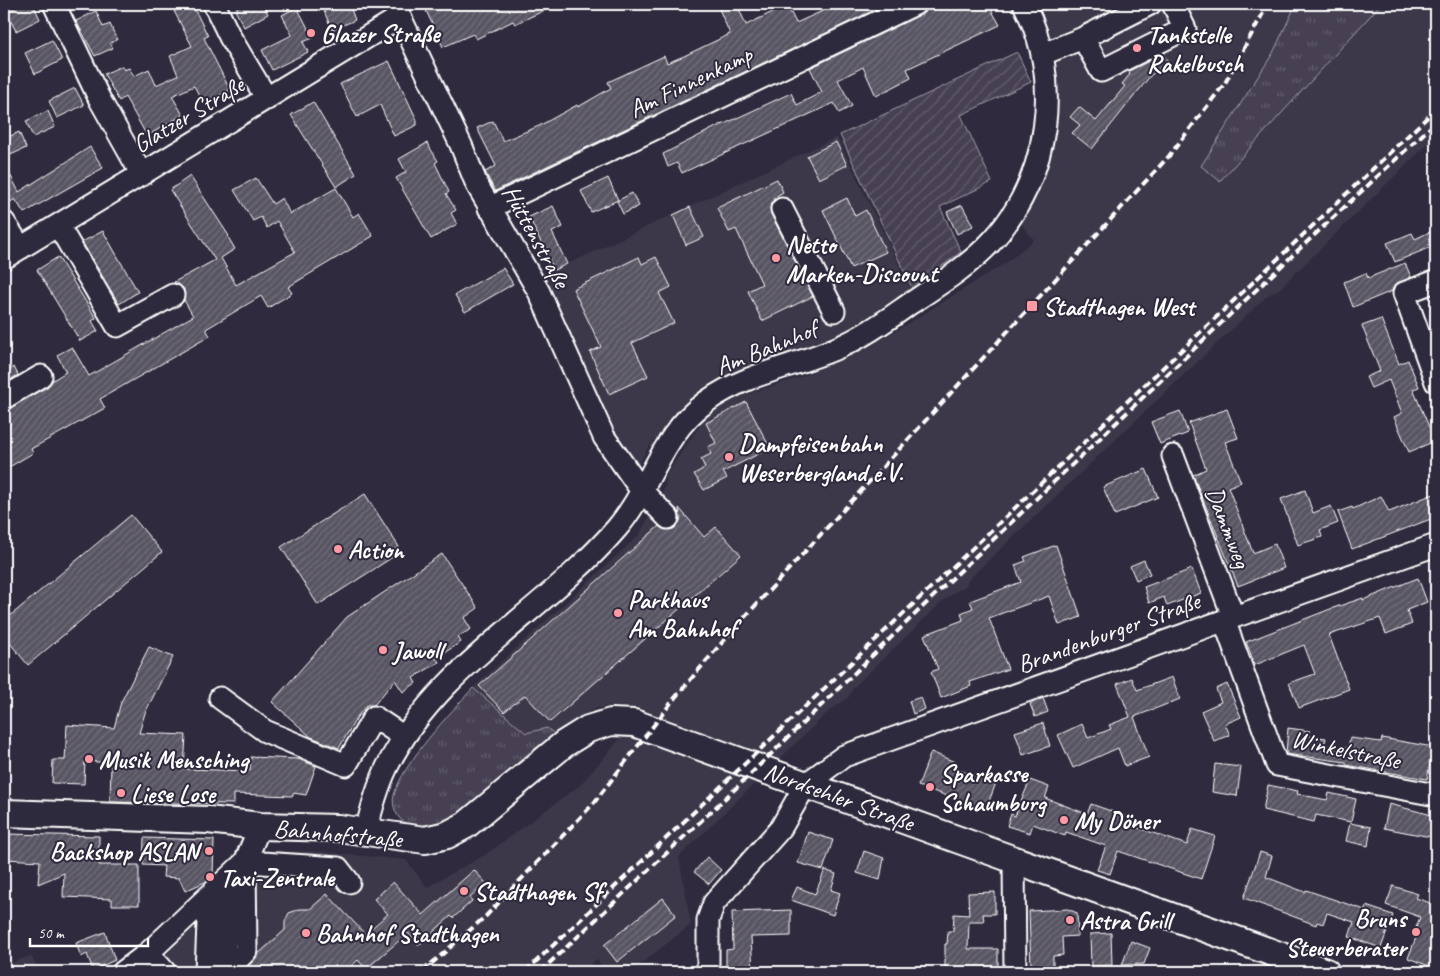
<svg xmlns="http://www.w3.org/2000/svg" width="1440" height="976" font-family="Caveat,sans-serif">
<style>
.built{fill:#3c3749}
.grass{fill:url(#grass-tufts);stroke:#a2a0a8}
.garden{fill:url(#garden-furrows);stroke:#a2a0a8}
.building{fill:url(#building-hatch);stroke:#fff}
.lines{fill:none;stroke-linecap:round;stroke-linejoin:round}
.minor-casing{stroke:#fff;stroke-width:25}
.major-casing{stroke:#fff;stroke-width:30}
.minor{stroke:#2f2a3d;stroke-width:21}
.major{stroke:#2f2a3d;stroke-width:26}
.rail{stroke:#fff;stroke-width:4;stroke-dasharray:8 4;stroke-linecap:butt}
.poi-dot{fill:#ff9aa2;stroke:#2f2a3d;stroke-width:2}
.labels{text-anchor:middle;stroke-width:4;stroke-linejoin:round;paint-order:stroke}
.poi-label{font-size:25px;font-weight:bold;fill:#fff;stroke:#2f2a3d;text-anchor:start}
.street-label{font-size:25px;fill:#fff;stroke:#2f2a3d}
</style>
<defs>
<pattern id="grass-tufts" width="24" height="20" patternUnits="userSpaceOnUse" patternTransform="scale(1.25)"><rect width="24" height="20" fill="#464152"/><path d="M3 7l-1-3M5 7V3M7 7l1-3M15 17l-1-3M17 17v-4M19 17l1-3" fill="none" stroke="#625e6c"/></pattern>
<pattern id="garden-furrows" width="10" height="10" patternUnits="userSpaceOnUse" patternTransform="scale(1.25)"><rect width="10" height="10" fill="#464152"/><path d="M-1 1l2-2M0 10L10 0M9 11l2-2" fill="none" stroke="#625e6c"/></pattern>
<pattern id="building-hatch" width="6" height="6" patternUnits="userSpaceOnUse" patternTransform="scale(1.25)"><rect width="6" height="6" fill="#595564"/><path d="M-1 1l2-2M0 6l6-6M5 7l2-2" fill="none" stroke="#726e7b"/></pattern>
</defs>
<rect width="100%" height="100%" fill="#2f2a3d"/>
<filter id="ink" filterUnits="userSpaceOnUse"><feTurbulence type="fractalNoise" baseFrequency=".02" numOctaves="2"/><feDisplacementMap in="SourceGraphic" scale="10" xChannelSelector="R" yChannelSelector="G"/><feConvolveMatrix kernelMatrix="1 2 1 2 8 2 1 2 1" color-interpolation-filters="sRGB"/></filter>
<g filter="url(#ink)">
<path class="built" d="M1017,4H1296L1273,53L1201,166L1220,181L1381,4H1436V136L1278,290L1268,295L971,577L965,586L945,599L854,687L848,698L828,712L679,857L691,925L630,972H607L596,959L583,972H133L254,864L264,852L313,851L406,860L427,887L485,855L579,786L645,710L621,706L596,708L556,735L547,728L526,733L473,688L639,535L665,487L667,474L706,416L733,399L803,376L847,357L896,331L1004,264L1034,240L1008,207L1033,155L1037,74Z
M837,137L913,294L876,319L672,420L647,449L638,466L620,447L538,278Z
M31,956L40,972H4V965Z"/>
<path class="grass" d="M1296,4H1381L1220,181L1201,166L1273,53Z
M473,688L526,733L547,728L556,735C546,742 534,748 525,756C501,777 479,807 450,821C438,827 418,832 406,824C397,818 391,806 394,795C402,764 451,712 473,688Z"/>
<path class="garden" d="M1017,52L1031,82L961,115L992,182L940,207L961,252L912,288L840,135Z"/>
<path class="building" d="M23,4H33L40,19L16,31L6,12Z
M187,4H192L208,36L204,38L230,90L204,104L194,86L172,96L183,115L147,136L125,97L119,101L104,74L122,66L124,70L129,68L134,76L149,69L156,85L178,75L170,56L192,46L174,11Z
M235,4H263L268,14L244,27L235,10L238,9Z
M321,4H349L355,20L332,30Z
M423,4H558L515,24L513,21L476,39L473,34L443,47Z
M731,4H737L746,25L787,5L796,23L827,9L824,4H887L495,191L485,172L496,166L477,128L493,121L503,141L539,126L577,105L578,107L611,88L608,82L664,56L667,63L684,56L730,34L719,9Z
M927,4H988L1000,25L907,69L911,78L876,96L863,67L838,80L852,106L839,113L834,103L682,173L677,163L668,167L663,154L722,124V125L791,93L797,105L822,92L810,68L920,15L926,11Z
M297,7L313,38L303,42L308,52L272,70L262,50L292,35L282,15Z
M96,11L103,27L110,24L117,40L110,43L113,48L95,56L76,21Z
M52,40L62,60L35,74L25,53Z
M1163,54L1168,62L1151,75L1092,149L1072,133L1080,125L1070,117L1079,107L1096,121L1125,86L1122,84L1130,74L1129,71Z
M389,61L417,120V125L394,136L380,105L357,117L340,84Z
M75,88L84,105L57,118L49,101Z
M313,102L356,174L336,187L291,115Z
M48,111L55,127L33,137L26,121Z
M19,132L26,148L4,158V139Z
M836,142L847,165L819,179L807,156Z
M427,143L438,161L435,163L449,192L446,194L456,210L451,213L457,224L431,239L396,178L406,172L399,159Z
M90,147L103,168L24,213L15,199L9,203L4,194V163L19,192Z
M190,176L229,236L228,237L235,249L221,258L236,285L295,252L277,221L267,228L261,217L253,221L234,190L256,178L273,204L282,198L290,214L336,188L353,217L359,213L373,236L288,287L292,293L268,308L261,296L206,329L210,336L100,399L105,408L31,449L33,453L4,470V431L9,428L4,419V410L47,387L53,380L66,372L57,355L72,347L89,376L193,316L184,300V289L174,282L215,260L170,190Z
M608,178L618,200L591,212L581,191Z
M777,179L783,192L773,198L774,200L770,208L771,214L813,296L762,321L748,291L762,284L736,229L729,232L717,208Z
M632,193L639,206L623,214L617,201Z
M847,198L855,216L866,210L886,252L851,268L823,210Z
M962,205L973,226L957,234L947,212Z
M553,206L563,227L552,232L567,264L554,270L529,217Z
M690,207L704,237L686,245L673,215Z
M1436,229V245L1395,262L1387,243L1412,233L1415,239Z
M103,231L138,292L119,304L82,242Z
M58,257L96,318L92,321L98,331L80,341L37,270Z
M639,257L642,264L656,257L671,287L659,293L674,323L632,343L648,376L609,394L590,352L601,347L573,289Z
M1405,263L1411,277L1395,285L1392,291L1353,307L1344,282L1366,273L1368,278Z
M503,268L513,284L465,312L455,295Z
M1381,319L1399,364L1408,360L1419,387L1413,389L1435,441L1409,452L1394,417L1402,413L1389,380L1371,388L1366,377L1380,371L1362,326Z
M14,367L18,375L4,384V373Z
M746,402L770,448L723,472L727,478L704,490L694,474L705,468L701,459L711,454L708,447L716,443L706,423Z
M1227,409L1238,438L1225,442L1241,482L1228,487L1253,553L1275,544L1284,568L1238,586L1193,475L1206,469L1189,423Z
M1180,411L1188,433L1160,444L1151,422Z
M1146,469L1158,497L1115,515L1103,487Z
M1305,490L1313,513L1331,506L1338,523L1320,530L1322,537L1298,545L1281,499Z
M1436,493V517L1352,549L1338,512L1352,507L1353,509L1381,496L1389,512Z
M365,494L399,547L393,551L396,555L318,605L281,547Z
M679,508L704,537L716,527L741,555L550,722L525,695L504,712L479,686L659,526L665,530L676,527L680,521Z
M131,515L162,552L28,665L4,636V621Z
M1056,545L1081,617L1059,625L1049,596L989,618L1008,669L970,682L971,686L941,698L931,672L938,669L924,635L963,620L961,613L973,608L970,601L1021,582L1015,565L1026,561L1024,557Z
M442,554L478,608L464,618L471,629L458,637L461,642L436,658L439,662L413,678L416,683L403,692L395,680L374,705H367L357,717L339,748L311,737L272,702L347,617Z
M1144,560L1150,574L1136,580L1130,566Z
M1192,569L1201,593L1167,606L1164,597L1149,603L1144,587Z
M1418,578L1427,602L1407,610L1412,624L1386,634L1380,618L1329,635L1349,689L1299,708L1289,683L1315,674L1304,645L1255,665L1246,642L1333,608L1363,598V600Z
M149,647L173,657L145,713L139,733L186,735L184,769L250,771L251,757L298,759L316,766L306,795L293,793V796L234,794V804L110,802L111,763L85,761L84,784L52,783L53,760H65L67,725L114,728L121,702Z
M1172,677L1180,699L1134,717L1149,757L1125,766L1118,748L1073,768L1058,735L1082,724L1088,738L1111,729L1109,725L1130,717L1117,684L1132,678L1137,690Z
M1227,684L1241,717L1225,724L1230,735L1214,741L1201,711L1221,702L1216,689Z
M921,697L925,709L913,714L909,701Z
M1043,698L1048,712L1035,717L1030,704Z
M1043,723L1050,746L1023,755L1015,732Z
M1288,728L1310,731L1309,736L1326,738L1324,745L1348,748L1350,738L1381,742L1382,738L1433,747L1427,779L1346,765V762L1286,754Z
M931,752L955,762L953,768L996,783L986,809L918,786Z
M1215,764L1241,767L1237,796L1212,792Z
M1030,780L1049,787L1045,798L1087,814L1091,804L1125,816L1122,822L1187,845L1192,829L1215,836L1201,879L1118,851L1110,874L1097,870L1106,846L1066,832L1065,836L1033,824L1030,833L1007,826L1011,814L1015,816Z
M1268,785L1298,791L1297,794L1327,800L1329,793L1356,799L1351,822L1316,815L1314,822L1263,810Z
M1389,804L1436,816V838L1384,828Z
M1350,823L1371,827L1368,846L1346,841Z
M808,832L833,840L823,870L798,863Z
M7,834L99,836V865H139V905H112V899L63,897L64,873L38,884L40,861L6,859Z
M144,838L214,840L213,875L207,881L185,891L179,878L163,877L164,866L143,865Z
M864,851L884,858L880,880L857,873Z
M1260,852L1272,856L1266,877L1305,892L1306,890L1365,910L1366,906L1393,915L1381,948L1349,937L1354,922L1327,913L1323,924L1317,922L1316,925L1244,898Z
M707,857L721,870L709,884L694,872Z
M474,870L486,883L470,898L472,901L453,918L451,916L419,945L408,933L366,969L358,960L344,972H243L257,955L285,930V921L289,913L300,909H310L327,894L365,934L388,914L374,899L393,882L423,915Z
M825,870L836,874L831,890L840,893L833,915L791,900L797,887L815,894Z
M1393,886L1418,894L1416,898L1436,905V956L1432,967L1408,958L1417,935L1414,933L1420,917L1386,905Z
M995,892V914H983L984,921H969L968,949H998V972H945V944H947L948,931H953L954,914L969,915L968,893Z
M663,898L676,915L617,962L604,945Z
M1068,909L1077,913L1078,936L1062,937L1063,955L1053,956V967L1031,968L1029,911Z
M791,910V936L751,937L753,972H726V950L733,949L732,912Z
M105,932L115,960L93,970L87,954L81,957L76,943Z
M1111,933L1112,965L1091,966L1090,934Z
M1131,941L1150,948L1144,964L1122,965Z"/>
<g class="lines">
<g class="minor-casing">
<path id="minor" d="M54,4L100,100L142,175
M214,4L230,37L267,99
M394,4L461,145L477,185L539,292L604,437L641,490L668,518
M1083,38L1101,71L1185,29L1173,4
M1043,54L1083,38L1150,4
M489,208L915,4
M782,209L834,311
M4,222L21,248
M58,225L117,326L173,295
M4,258L400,17
M1436,281L1404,293L1436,382
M4,398L41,376
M1173,456L1233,616
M1224,620L1277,765L1436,795
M220,698L265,731L346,765L374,717L404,737
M366,832C371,810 377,788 387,767C437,666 545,612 617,528C651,488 661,434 706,402C748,371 802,366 848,343C871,332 891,317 911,303C940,284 970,265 993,240C1050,176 1063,80 1024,4
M249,857L262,863L338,868L349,882
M1014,861L1015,972
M148,953L165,972
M123,972L148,953L245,862L260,826
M206,972L209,898
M223,972L229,879
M226,972L246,951L245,862
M708,972V920L714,903L781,828L806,784L844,756L1436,545"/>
</g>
<g class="major-casing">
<path id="major" d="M4,813L208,820L260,826L338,828L425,840L447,835L466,825L564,744L588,729L611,722L634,723L1326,972"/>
</g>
<use href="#minor" class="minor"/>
<use href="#major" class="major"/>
<path class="rail" d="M422,972L486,916L593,804L674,699L731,632L1169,156L1225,83L1268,4
M525,972L1436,109
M540,972L735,789L939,591L1294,254L1436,122"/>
</g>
</g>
<g class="poi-dot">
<circle cx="311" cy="33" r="5"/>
<circle cx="1137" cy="48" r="5"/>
<circle cx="776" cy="258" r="5"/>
<rect x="1026" y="300" width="12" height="12" rx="2.5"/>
<circle cx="729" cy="457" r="5"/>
<circle cx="338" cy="549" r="5"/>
<circle cx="618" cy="613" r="5"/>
<circle cx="383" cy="650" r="5"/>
<circle cx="89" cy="759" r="5"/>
<circle cx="930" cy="787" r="5"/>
<circle cx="121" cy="793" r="5"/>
<circle cx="1064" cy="820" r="5"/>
<circle cx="209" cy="851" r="5"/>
<circle cx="210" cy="877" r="5"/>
<circle cx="464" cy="891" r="5"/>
<circle cx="1070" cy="920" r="5"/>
<circle cx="1416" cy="932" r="5"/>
<circle cx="306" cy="933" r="5"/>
</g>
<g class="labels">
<g class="poi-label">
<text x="321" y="42">Glazer Straße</text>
<text x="1147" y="43">Tankstelle<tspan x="1147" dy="29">Rakelbusch</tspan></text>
<text x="786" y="253">Netto<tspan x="786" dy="29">Marken-Discount</tspan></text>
<text x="1043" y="315">Stadthagen West</text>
<text x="739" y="452">Dampfeisenbahn<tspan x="739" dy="29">Weserbergland e.V.</tspan></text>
<text x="348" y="558">Action</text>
<text x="628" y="608">Parkhaus<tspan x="628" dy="29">Am Bahnhof</tspan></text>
<text x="393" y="659">Jawoll</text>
<text x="99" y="768">Musik Mensching</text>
<text x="940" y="782">Sparkasse<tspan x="940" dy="29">Schaumburg</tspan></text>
<text x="131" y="802">Liese Lose</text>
<text x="1074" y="829">My Döner</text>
<text x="199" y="860" text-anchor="end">Backshop ASLAN</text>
<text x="220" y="886">Taxi-Zentrale</text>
<text x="474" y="900">Stadthagen Sf</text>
<text x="1406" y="927" text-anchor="end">Bruns<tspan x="1406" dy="29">Steuerberater</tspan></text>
<text x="1080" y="929">Astra Grill</text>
<text x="316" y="942">Bahnhof Stadthagen</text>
</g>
<g class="street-label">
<text transform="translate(690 81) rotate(-26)" y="9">Am Finnenkamp</text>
<text transform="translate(188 114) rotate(-31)" y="9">Glatzer Straße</text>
<text transform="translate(537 236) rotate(61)" y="9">Hüttenstraße</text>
<text transform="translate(766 347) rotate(-22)" y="9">Am Bahnhof</text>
<text transform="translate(1229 527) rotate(69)" y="9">Dammweg</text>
<text transform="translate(1108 632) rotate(-20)" y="9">Brandenburger Straße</text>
<text transform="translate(1346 749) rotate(12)" y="9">Winkelstraße</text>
<text transform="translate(839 796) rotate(20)" y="9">Nordsehler Straße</text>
<text transform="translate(338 833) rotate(5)" y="9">Bahnhofstraße</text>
</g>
</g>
<rect width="1440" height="976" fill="none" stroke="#2f2a3d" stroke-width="20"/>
<rect x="10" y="10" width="1420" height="956" fill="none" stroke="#fff" stroke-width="2" filter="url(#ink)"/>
<path d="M30 938v8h118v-8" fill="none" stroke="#ffffff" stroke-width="2.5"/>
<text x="38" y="938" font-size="15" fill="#ffffff" stroke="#2f2a3d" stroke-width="4" paint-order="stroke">50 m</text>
</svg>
